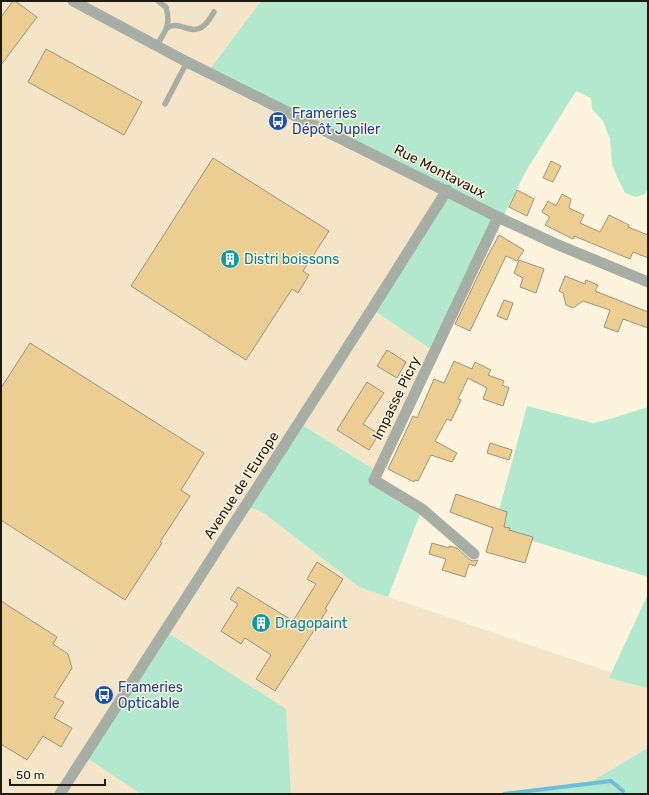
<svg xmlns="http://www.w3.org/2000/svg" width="649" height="795" font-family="Rubik,sans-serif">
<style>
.built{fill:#f4e5c9}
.green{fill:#b2e9ce}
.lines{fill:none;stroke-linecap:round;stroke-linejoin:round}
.stream{stroke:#70bdd6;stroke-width:4}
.building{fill:#ecce93;stroke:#9c927e}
.lane{stroke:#a7aea6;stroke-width:5.5}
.street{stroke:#a7aea6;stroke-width:11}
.labels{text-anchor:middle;stroke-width:3;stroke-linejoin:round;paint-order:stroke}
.transit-label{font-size:14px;fill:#164399;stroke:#fef3dd;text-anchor:start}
.street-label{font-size:14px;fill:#1f1b13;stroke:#fef3dd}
.culture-label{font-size:14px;fill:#0d838f;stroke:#fef3dd;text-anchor:start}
</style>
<rect width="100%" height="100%" fill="#fef3dd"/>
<path class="built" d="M1,1H648L592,98L576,91L496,215L375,311L435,352L378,472L305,427L256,510L265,514L359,587L648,685V752L601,794H1Z"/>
<path class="green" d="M261,1H648V187L645,194L636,197L625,193L618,179L612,165L610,139L603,121L592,109L591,98L576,91L526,171L435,352L372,309L447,191L208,72Z
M527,406L593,423L610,419L648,407V577L494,529Z
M299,423L378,472L374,480L422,509L388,597L359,587L265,514L246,505Z
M648,594V688L609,678Z
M165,631L286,709L291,794H141L84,756Z
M648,748V794H504L589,783Z"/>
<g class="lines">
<path class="stream" d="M504,794L611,781L623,791"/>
</g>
<path class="building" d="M13,1H15L37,17L1,65V17Z
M46,49L142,102L124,135L28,82Z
M213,158L329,231L303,271L309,275L298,293L292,289L246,360L131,286Z
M551,161L561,166L553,182L543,178Z
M517,190L534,199L527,216L509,207Z
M562,194L571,199L569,208L584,215L580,223L600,232L609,215L629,225L628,227L648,235V258L633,252L630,259L574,236L573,239L545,225L550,217L542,212L548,201L556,206Z
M499,235L524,250L517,261L506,256L470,331L455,324L486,259Z
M519,260L544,269L536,293L520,287L523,278L514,273Z
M565,276L585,284L586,280L598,285L595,291L648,312V328L623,319L618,332L604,327L610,310L583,301L573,308L566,305L563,293L559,291Z
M504,300L513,303L507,320L497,316Z
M30,343L204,453L181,490L190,496L160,542L162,543L125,600L1,520V388Z
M387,350L406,362L397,378L377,366Z
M454,361L472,369L475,362L491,370L488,375L504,381L502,385L509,388L503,406L483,399L487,388L468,378L458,399L461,400L451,421L447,419L435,441L457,453L452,462L431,455L418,481L415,480L414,482L388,469L413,416L417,418L434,379L444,383Z
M367,382L384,393L363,424L379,434L369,450L337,430Z
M490,443L512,450L509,460L487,453Z
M456,494L507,512L504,527L510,528L509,530L533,537L525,563L486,552L493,528L450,512Z
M432,543L449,548V546L457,548L470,560L473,561L478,560L475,566L469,564L465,577L442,570L446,559L429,554Z
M317,562L343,579L325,609L327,610L275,691L256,679L271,655L245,638L241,644L221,631L238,604L230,599L238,587L293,621L316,584L307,579Z
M1,601L57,637L53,644L68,654L72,668L54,697L64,702L54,718L72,728L61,747L43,736L27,760L1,744Z"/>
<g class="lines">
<path class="lane" d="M167,28C178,20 191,35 202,27C207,24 211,17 214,12
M157,45C166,30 171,25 166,7L158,1
M165,104L187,62"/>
<path class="street" d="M73,1L187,62L502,219L556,244L648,282
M474,554L422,509L374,480L498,217
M60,794L372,309L447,190"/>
</g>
<defs>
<g id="bus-disc" transform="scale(1)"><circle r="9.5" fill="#1a4fb4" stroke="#fef3dd"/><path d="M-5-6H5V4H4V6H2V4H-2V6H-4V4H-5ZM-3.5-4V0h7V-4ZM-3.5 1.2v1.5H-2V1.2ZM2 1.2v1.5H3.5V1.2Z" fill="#fff"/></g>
<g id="building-disc" transform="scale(1)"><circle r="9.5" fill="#0f9aa8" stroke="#fef3dd"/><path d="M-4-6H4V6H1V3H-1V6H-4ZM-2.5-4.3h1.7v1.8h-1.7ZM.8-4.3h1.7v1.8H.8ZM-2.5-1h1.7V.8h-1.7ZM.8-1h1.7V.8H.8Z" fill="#fff"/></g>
</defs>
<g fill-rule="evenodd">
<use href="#bus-disc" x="278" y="121"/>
<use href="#building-disc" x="230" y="259"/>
<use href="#building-disc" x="261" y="623"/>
<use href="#bus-disc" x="104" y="695"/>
</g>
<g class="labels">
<g class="transit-label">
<text x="292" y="118">Frameries<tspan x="292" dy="16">Dépôt Jupiler</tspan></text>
<text x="118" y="692">Frameries<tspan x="118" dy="16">Opticable</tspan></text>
</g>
<g class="street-label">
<text transform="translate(440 171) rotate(27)" y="5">Rue Montavaux</text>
<text transform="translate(396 398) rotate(-64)" y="5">Impasse Picry</text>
<text transform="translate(241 485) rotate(-57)" y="5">Avenue de l'Europe</text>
</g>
<g class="culture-label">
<text x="244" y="264">Distri boissons</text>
<text x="275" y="628">Dragopaint</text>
</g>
</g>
<rect width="649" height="795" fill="none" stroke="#1f1b13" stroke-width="4"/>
<path d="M10 779v6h95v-6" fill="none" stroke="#1f1b13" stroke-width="2"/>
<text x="16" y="779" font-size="12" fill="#1f1b13" stroke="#fef3dd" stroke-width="3" paint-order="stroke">50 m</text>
</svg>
